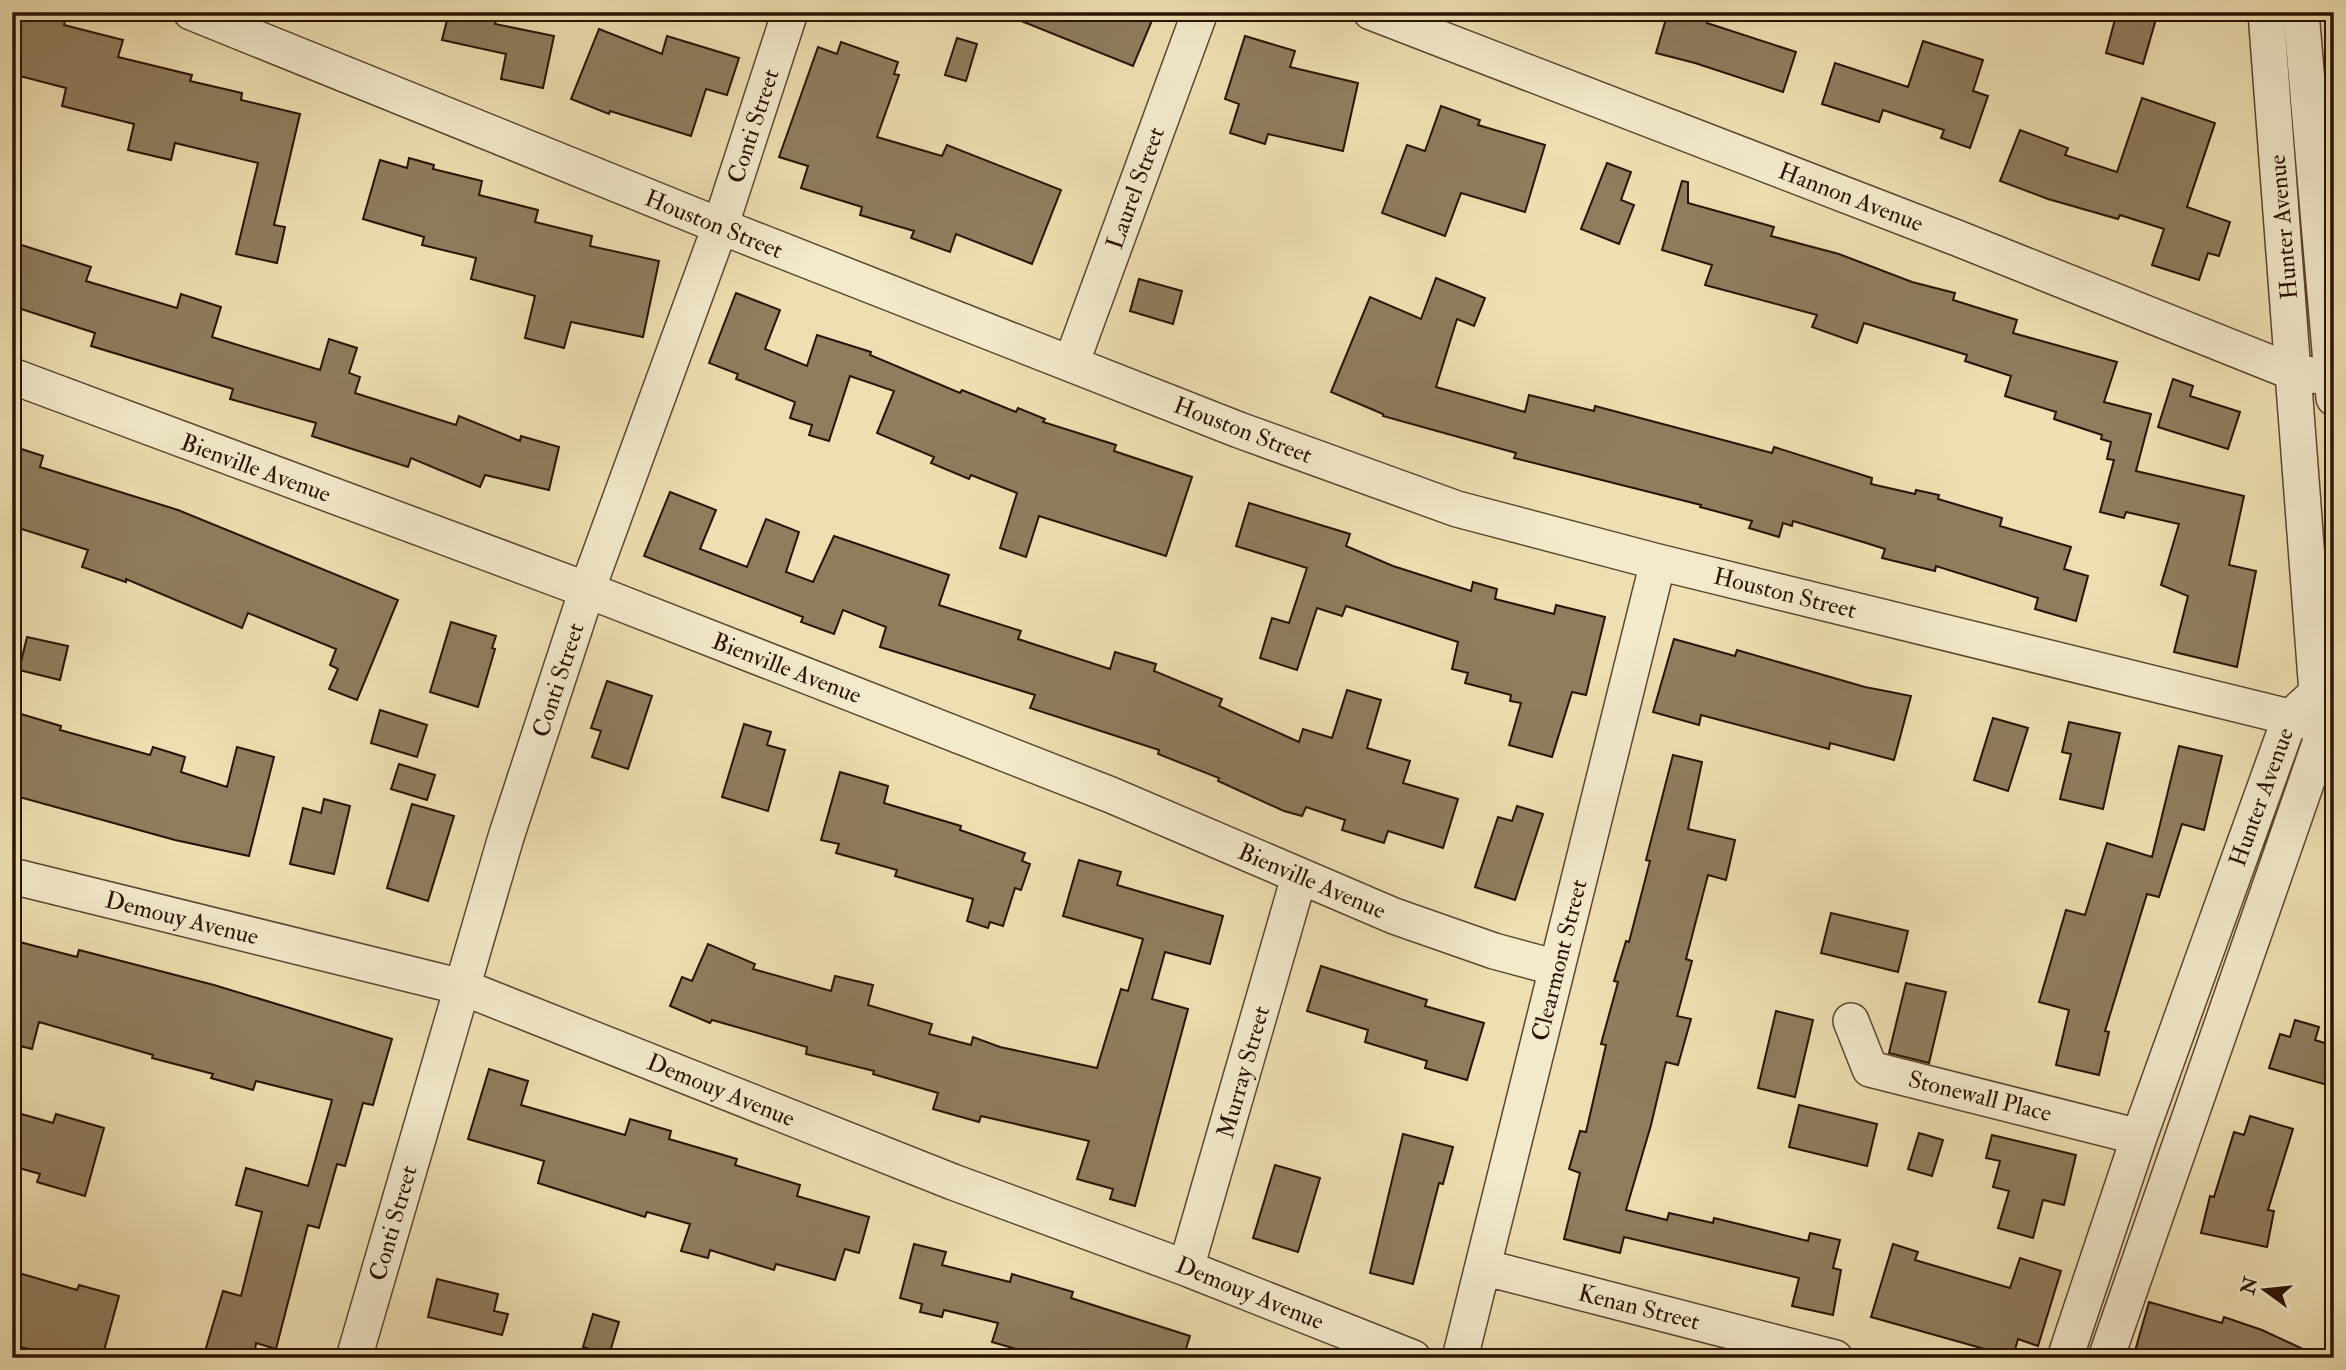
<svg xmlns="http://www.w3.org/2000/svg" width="2346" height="1370" font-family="'IM FELL Double Pica',serif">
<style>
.building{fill:#8f7d5e;stroke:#2a1304;stroke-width:2}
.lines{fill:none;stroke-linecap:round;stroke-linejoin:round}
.minor-casing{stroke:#5b462f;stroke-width:38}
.minor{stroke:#f3eacc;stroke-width:35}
.labels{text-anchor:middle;stroke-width:5;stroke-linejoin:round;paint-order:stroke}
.street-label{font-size:24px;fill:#2a1304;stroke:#f3eacc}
</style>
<rect width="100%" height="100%" fill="#eddfb1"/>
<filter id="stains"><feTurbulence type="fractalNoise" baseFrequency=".00286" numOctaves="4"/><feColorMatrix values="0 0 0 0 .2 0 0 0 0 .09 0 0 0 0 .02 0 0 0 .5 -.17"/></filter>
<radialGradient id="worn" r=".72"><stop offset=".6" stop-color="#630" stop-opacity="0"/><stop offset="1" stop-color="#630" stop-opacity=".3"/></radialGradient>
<path class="building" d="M21,12H46L66,17L64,25L123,40L118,57L192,75L190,81L242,93L241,100L300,114L274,225L285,227L277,263L236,254L258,163L175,143L171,160L128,150L134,124L62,106L66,88L12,74V48Z
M449,12H498L495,24L554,36L543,88L501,79L506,54L442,40Z
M999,12H1139L1153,18L1133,66Z
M1668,12H1710L1707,23L1796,52L1783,92L1695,63L1656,53Z
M2117,12H2158L2143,64L2106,53Z
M599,29L662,54L667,36L739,58L727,95L706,89L691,136L610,111L609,114L571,99Z
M1245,36L1295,51L1290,67L1358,83L1343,151L1268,134L1265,144L1230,133L1239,104L1225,99Z
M957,38L977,44L966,81L945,75Z
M1923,41L1983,60L1973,91L1988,96L1970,148L1941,138L1944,130L1883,110L1879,122L1822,104L1835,63L1908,87Z
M841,42L898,62L894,74L899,75L877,137L942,156L947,145L1061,190L1032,264L956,234L950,252L911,238L914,231L860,215L862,207L801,188L808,166L779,157L818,47L837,54Z
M2142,98L2215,123L2187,207L2230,222L2219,256L2208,253L2199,280L2152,265L2164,229L2120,215L2118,219L2048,199L2000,181L2020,130L2068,148L2065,155L2117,172Z
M1441,106L1480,120L1478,125L1545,145L1525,212L1461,193L1445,236L1382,213L1407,145L1425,151Z
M409,158L434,165L433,169L482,181L479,195L538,210L535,222L592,236L590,246L659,261L643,337L571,322L564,348L525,338L535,296L471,279L476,258L422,245L424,237L363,219L380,160L407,168Z
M1607,163L1631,172L1621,200L1634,205L1619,244L1581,229Z
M1682,181L1688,182V203L1774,227L1771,236L1839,254L1912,282L1955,293L1953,300L2017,320L2013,333L2117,362L2104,402L2151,414L2136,471L2244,496L2229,565L2256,571L2237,667L2174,652L2188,596L2161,585L2179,524L2126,512L2124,518L2100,512L2114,460L2107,459L2111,442L2101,439L2102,435L2054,419L2056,412L2005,396L2011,376L1965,361L1967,355L1864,323L1857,343L1812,327L1817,315L1705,285L1712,265L1662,250Z
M12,242L91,267L86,281L177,308L181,294L221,307L212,337L320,370L329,339L357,348L349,373L360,377L355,393L456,425L459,416L520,441L521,436L559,447L549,490L485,475L480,487L411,458L408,467L312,436L316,423L230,399L233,389L91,346L95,333L12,306Z
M1436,278L1485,298L1474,326L1457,319L1436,387L1525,412L1529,395L1594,411L1595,406L1772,453L1774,447L1872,478L1871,484L1915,494L1916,490L1939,495L1938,499L2002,518L2000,526L2071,547L2064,569L2088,576L2076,621L2035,609L2038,598L1936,566L1935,571L1882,558L1885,549L1863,542L1793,521L1792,526L1783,523L1779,537L1749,528L1752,521L1700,507L1701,505L1514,458L1516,453L1383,416V414L1331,392L1370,297L1421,319Z
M1139,279L1182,291L1173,324L1130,311Z
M736,293L780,310L765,349L807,366L817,335L871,352L870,355L960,393L962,390L1016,412L1018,408L1045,419L1043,422L1116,445L1114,451L1192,477L1166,556L1039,516L1026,557L1000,548L1017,493L971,475L969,479L931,463L934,457L877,433L894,391L850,376L829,441L809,435L812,425L790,418L795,402L736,379L738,374L709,363Z
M2173,379L2193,386L2190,396L2240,412L2228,449L2158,427Z
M12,446L43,456L40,467L178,510L398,600L357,700L329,689L338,669L330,665L336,649L248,613L242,628L126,579V582L82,567L88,550L12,526Z
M670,492L716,510L700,549L747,567L766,519L799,532L786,572L813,582L834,536L949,575L939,605L1021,631L1018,639L1110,669L1115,652L1156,664L1154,671L1222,699L1219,706L1299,742L1303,729L1332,738L1347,690L1381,700L1367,748L1410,761L1403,783L1458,799L1443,848L1388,831L1384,843L1342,830L1345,820L1306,807L1302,816L1284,811L1218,781L1219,778L1158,754L1159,750L1030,708L1035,695L880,647L886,627L843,610L834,634L801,622L803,617L644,556Z
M1249,503L1350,534L1346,546L1393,566L1471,591L1473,582L1497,589L1495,599L1554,614L1556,605L1605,617L1586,695L1572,692L1552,757L1509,745L1521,703L1510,701L1511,695L1465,683L1468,673L1452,669L1458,642L1346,606L1342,616L1317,608L1297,670L1260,658L1272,618L1289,623L1307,568L1236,546Z
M451,622L496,636L492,648L495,649L478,707L430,692Z
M27,637L68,646L60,680L19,670Z
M1674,639L1735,656L1737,650L1865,687L1911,696L1894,760L1830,743L1829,749L1701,715L1699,725L1653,712Z
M607,681L652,696L628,769L592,757L601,731L591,728Z
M380,710L427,725L417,757L371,743Z
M21,714L61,726L60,730L150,755L153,747L185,757L181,772L227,787L237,747L274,757L249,856L175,840L12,795V746Z
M1993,718L2028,728L2008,791L1974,780Z
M2069,722L2120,733L2103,809L2060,799L2071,754L2062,752Z
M744,724L771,732L767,745L785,750L768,811L722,797Z
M2179,746L2222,756L2204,830L2182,824L2159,897L2147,894L2105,1031L2109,1032L2099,1075L2056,1065L2069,1010L2039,1002L2066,910L2085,915L2107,843L2152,857Z
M1673,755L1702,762L1688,829L1735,840L1726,880L1708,875L1686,959L1692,961L1677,1016L1691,1019L1678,1065L1666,1062L1651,1125L1626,1210L1667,1220L1669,1213L1713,1223L1714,1218L1808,1241L1810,1233L1840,1240L1833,1268L1841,1270L1833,1315L1792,1306L1799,1278L1624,1237L1620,1253L1564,1239L1580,1173L1569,1169L1580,1131L1586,1132L1606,1045L1601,1044L1618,982L1614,981L1626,941L1629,942L1650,861L1646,860Z
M399,764L435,775L427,800L391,789Z
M840,772L888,786L884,803L961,826L960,830L1025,853L1022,861L1030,864L1021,890L1015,888L1003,926L990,922L988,928L967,921L973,899L895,876L897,870L836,853L839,844L821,840Z
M324,799L350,806L334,874L290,864L303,808L321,813Z
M412,804L454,816L428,901L387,888Z
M1517,806L1543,814L1515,900L1475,887L1498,817L1512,821Z
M1079,860L1121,872L1117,885L1223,916L1210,964L1165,952L1152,999L1188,1009L1135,1206L1110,1199L1113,1189L1077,1179L1089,1141L981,1116L979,1122L933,1109L938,1093L873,1074L874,1071L806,1054L807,1047L712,1020L710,1023L670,1006L682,977L692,981L708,944L755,964L753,969L831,991L835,976L873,985L868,1005L932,1024L929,1034L971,1045L973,1037L1000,1047L1097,1068L1121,989L1128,991L1143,939L1063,916Z
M1831,913L1908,931L1898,972L1821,953Z
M12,940L77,957L79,950L214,985L392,1039L373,1105L363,1103L345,1166L337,1164L319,1228L308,1225L276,1349L256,1343L254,1358H203L223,1291L241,1296L262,1212L236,1205L246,1168L308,1186L332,1100L256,1081L253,1090L211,1078L213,1074L152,1058L153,1055L39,1022L32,1049L12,1044Z
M1321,966L1427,1000L1425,1006L1484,1023L1467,1080L1425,1068L1427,1061L1365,1042L1368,1030L1307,1011Z
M1906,983L1946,992L1929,1063L1889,1053Z
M1776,1011L1813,1020L1795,1097L1758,1088Z
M2295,1020L2319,1027L2315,1040L2334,1046V1087L2269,1068L2280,1034L2290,1037Z
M489,1069L528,1081L521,1105L625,1135L630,1119L671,1131L669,1139L737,1159L735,1165L800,1185L797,1196L869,1217L859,1253L845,1249L835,1280L776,1264L774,1270L710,1250L708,1258L681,1251L690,1224L647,1212L645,1217L538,1183L544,1161L468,1139Z
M1799,1105L1877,1124L1867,1166L1789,1147Z
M18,1113L53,1123L56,1114L104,1128L85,1196L37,1182L40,1174L12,1166V1132Z
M2250,1116L2293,1129L2268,1210L2274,1211L2267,1247L2201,1233L2210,1196L2214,1197L2234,1132L2244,1135Z
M1919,1133L1943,1140L1932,1176L1908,1169Z
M1403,1134L1453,1147L1443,1184L1439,1183L1413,1284L1370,1273Z
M1992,1135L2076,1155L2064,1205L2043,1200L2033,1238L1998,1228L2009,1191L1993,1187L2000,1161L1986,1158Z
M1275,1165L1320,1178L1298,1252L1253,1238Z
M914,1244L946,1252L942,1265L1010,1282L1012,1274L1073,1292L1071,1298L1190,1336L1183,1358H1048L992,1342L998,1323L944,1310L942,1317L920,1312L922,1304L900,1298Z
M1893,1244L1918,1252L1915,1260L2010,1288L2020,1258L2061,1271L2038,1346L2018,1339L2013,1357L1871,1317Z
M12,1271L77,1290L79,1285L119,1296L102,1358H66L12,1345Z
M437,1279L498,1294L494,1311L508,1314L502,1335L428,1317Z
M2149,1302L2222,1323L2224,1317L2262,1330L2322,1358H2133Z
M593,1314L619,1322L609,1355L583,1347Z"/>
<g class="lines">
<g class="minor-casing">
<path id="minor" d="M191,12L740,234L1239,430L1457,509L1658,562L2334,728
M1371,12L1957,238L2295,373L2332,377
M2301,12L2334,398
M1071,364L1200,12
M12,376L587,590L1111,795L1394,916L1494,951L1557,968
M12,876L462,987L953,1182L1186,1268L1413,1358
M1851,1021L1870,1069L2139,1137
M1483,1267L1835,1358
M1186,1268L1299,877
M354,1358L506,837L587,590L720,227L790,12
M1460,1358L1658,562
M2065,1358L2139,1137L2290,718L2317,693L2266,12
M2106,1358L2326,726L2334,720"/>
</g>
<use href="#minor" class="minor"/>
</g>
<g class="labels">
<g class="street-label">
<text transform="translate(753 126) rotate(-72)" y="8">Conti Street</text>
<text transform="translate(1135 188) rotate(-70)" y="8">Laurel Street</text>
<text transform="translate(1851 197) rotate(21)" y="8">Hannon Avenue</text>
<text transform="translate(714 224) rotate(22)" y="8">Houston Street</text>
<text transform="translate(2283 227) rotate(-95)" y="8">Hunter Avenue</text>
<text transform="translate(1243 430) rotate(21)" y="8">Houston Street</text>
<text transform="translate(256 468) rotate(20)" y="8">Bienville Avenue</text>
<text transform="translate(1785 593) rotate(14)" y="8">Houston Street</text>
<text transform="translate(787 668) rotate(21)" y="8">Bienville Avenue</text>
<text transform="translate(558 680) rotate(-72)" y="8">Conti Street</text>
<text transform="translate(2261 797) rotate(-70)" y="8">Hunter Avenue</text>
<text transform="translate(1312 881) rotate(23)" y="8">Bienville Avenue</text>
<text transform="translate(182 918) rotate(14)" y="8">Demouy Avenue</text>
<text transform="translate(1559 960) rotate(-76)" y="8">Clearmont Street</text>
<text transform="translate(1243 1072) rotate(-74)" y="8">Murray Street</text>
<text transform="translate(721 1090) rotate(22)" y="8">Demouy Avenue</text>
<text transform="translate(1980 1096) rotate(14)" y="8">Stonewall Place</text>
<text transform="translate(393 1223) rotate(-74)" y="8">Conti Street</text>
<text transform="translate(1250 1293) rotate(22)" y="8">Demouy Avenue</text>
<text transform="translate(1639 1307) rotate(14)" y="8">Kenan Street</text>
</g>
</g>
<rect width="2346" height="1370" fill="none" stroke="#eddfb1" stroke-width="42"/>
<rect x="14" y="14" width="2318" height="1342" fill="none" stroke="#2a1304" stroke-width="3.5"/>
<rect x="21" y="21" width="2304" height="1328" fill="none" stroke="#2a1304" stroke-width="2"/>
<g transform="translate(2265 1290) rotate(285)" stroke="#f3eacc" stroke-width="5" paint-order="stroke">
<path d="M0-5L12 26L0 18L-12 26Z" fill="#2a1304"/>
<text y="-10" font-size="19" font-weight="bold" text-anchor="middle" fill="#2a1304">N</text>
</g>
<rect width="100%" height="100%" filter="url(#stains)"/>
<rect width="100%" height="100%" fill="url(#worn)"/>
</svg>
